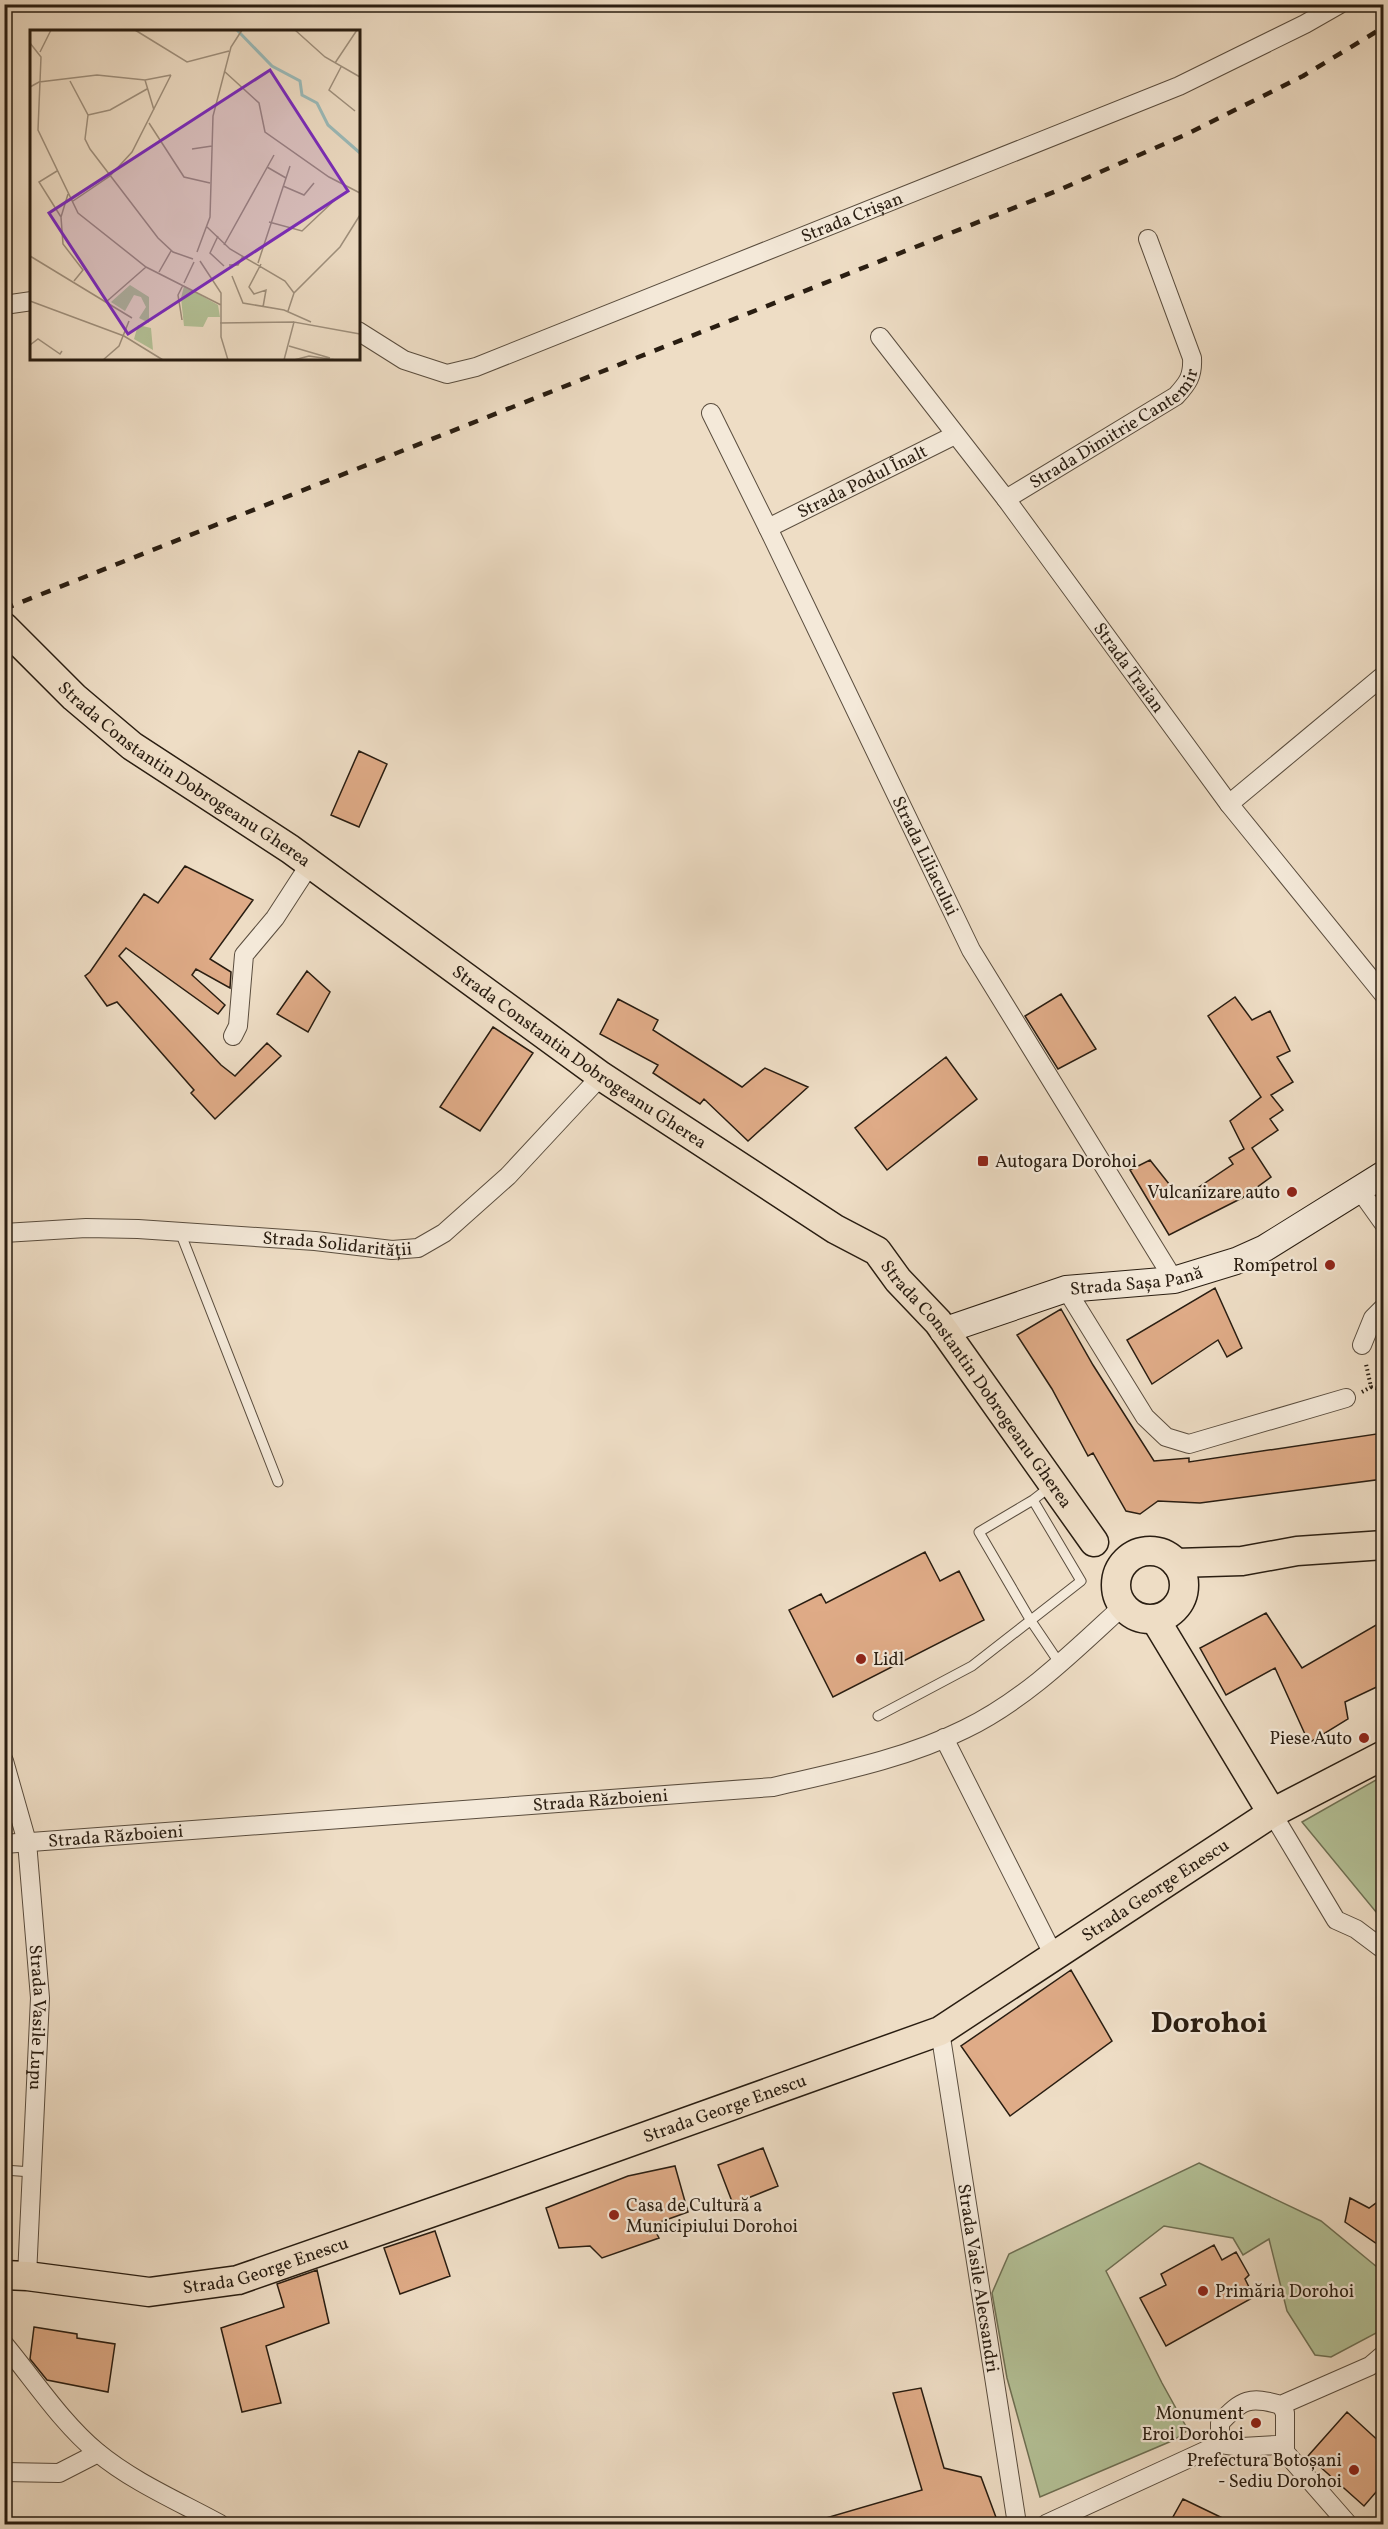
<svg xmlns="http://www.w3.org/2000/svg" width="1388" height="2529" font-family="Vollkorn,serif">
<style>
.green{fill:#b4c298;stroke:#6e7054;stroke-width:1.5}
.building{fill:#dfab87;stroke:#291d11;stroke-width:1.5}
.lines{fill:none;stroke-linecap:round;stroke-linejoin:round}
.lane-casing{stroke:#5a4d3e;stroke-width:11}
.street-casing{stroke:#5a4d3e;stroke-width:20}
.secondary-casing{stroke:#291d11;stroke-width:28}
.primary-casing{stroke:#291d11;stroke-width:31}
.path{stroke:#291d11;stroke-width:4;stroke-dasharray:1.5 3;stroke-linecap:butt}
.lane{stroke:#f4e9d9;stroke-width:9}
.street{stroke:#f4e9d9;stroke-width:18}
.secondary{stroke:#f4e9d9;stroke-width:26}
.primary{stroke:#eeddc5;stroke-width:28}
.rail{stroke:#291d11;stroke-width:4.5;stroke-dasharray:10 10;stroke-linecap:butt}
.poi-dot{fill:#8f2418;stroke:#f4e9d9;stroke-width:2}
.labels{text-anchor:middle;stroke-width:4.5;stroke-linejoin:round;paint-order:stroke}
.street-label{font-size:18px;fill:#291d11;stroke:#f4e9d9}
.poi-label{font-size:18px;fill:#291d11;stroke:#f4e9d9;text-anchor:end}
.town-label{font-size:30px;font-weight:bold;fill:#291d11;stroke:#f4e9d9}
.inset-river{fill:none;stroke:#9bbbba;stroke-width:3}
.inset-road{fill:none;stroke:#9f907d;stroke-width:1.5}
.view{fill:#7b2cbf;fill-opacity:0.15;stroke:#7b2cbf;stroke-width:3}
.inset-edge{fill:none;stroke:#291d11;stroke-width:3}
</style>
<rect width="100%" height="100%" fill="#eeddc5"/>
<filter id="stains"><feTurbulence type="fractalNoise" baseFrequency=".00333" numOctaves="4"/><feColorMatrix values="0 0 0 0 .2 0 0 0 0 .09 0 0 0 0 .02 0 0 0 .5 -.17"/></filter>
<radialGradient id="worn" r=".72"><stop offset=".6" stop-color="#630" stop-opacity="0"/><stop offset="1" stop-color="#630" stop-opacity=".3"/></radialGradient>
<path class="green" d="M1383,1776V1916L1376,1912L1302,1822Z
M1199,2163L1321,2221L1383,2272V2326L1380,2331L1331,2357L1315,2355L1287,2311L1269,2239L1243,2255L1233,2238L1164,2226L1106,2271L1162,2383L1188,2430L1174,2440L1040,2497L1007,2378L992,2293L1009,2254Z"/>
<path class="building" d="M359,751L387,764L359,827L331,815Z
M185,866L253,900L210,959L231,972L230,988L196,969L192,975L225,1005L218,1014L126,948L119,956L221,1065L235,1076L267,1043L281,1056L215,1119L191,1093L194,1090L117,1002L107,1006L85,976L90,972L144,894L158,903Z
M307,971L330,992L308,1032L277,1014Z
M1061,994L1096,1049L1058,1069L1025,1016Z
M1235,997L1252,1020L1270,1011L1290,1051L1277,1057L1293,1082L1271,1095L1283,1110L1270,1119L1278,1130L1252,1148L1271,1177L1242,1198L1169,1235L1130,1170L1150,1160L1181,1199L1233,1164L1229,1158L1244,1149L1230,1121L1261,1097L1208,1016Z
M618,999L658,1020L653,1030L742,1087L765,1068L808,1087L748,1141L704,1099L700,1104L653,1073L658,1065L600,1034Z
M493,1027L533,1053L480,1131L440,1107Z
M946,1057L977,1099L887,1170L855,1128Z
M1215,1288L1242,1348L1227,1357L1218,1340L1152,1384L1127,1340Z
M1061,1309L1093,1365L1154,1461L1189,1458V1462L1383,1433V1479L1200,1503L1158,1501L1140,1514L1126,1511L1093,1453L1088,1456L1052,1389L1017,1335Z
M925,1552L940,1581L959,1571L984,1620L833,1697L789,1610L821,1594L826,1603Z
M1266,1613L1302,1668L1383,1621V1684L1345,1702L1348,1719L1309,1743L1275,1668L1226,1695L1200,1648Z
M1071,1970L1112,2041L1010,2116L961,2046Z
M763,2148L778,2186L733,2204L718,2165Z
M675,2166L688,2212L652,2225L659,2238L602,2258L590,2246L559,2248L546,2208L628,2176Z
M1350,2198L1369,2208L1383,2198V2248L1345,2222Z
M435,2231L450,2276L400,2294L384,2248Z
M1214,2245L1222,2260L1236,2252L1249,2275L1245,2279L1254,2297L1166,2346L1140,2298L1166,2285L1161,2274Z
M317,2270L329,2323L266,2346L281,2403L242,2412L221,2328L284,2307L277,2284Z
M34,2327L77,2334V2338L115,2344L108,2392L47,2380L30,2359Z
M921,2388L944,2468L981,2477L997,2520L985,2524H819V2520L922,2490L893,2393Z
M1347,2412L1383,2445V2484L1364,2506L1308,2456Z
M1183,2499L1235,2524H1169Z"/>
<g class="lines">
<g class="lane-casing">
<path id="lane" d="M180,1232L278,1482
M1051,1486L1033,1500L979,1532L1031,1621L1060,1664
M878,1716L972,1666L1081,1581L1033,1500
M4,2170L32,2172"/>
</g>
<g class="street-casing">
<g id="street">
<path d="M4,305L32,301"/>
<path id="s1" d="M358,331L404,360L447,374L476,367L1179,86L1305,24L1340,4"/>
<path id="s2" d="M880,337L1006,499L1229,804L1384,995"/>
<path id="s3" d="M711,413L768,528L971,950L1174,1280"/>
<path id="s4" d="M1006,499L1176,396C1188,383 1193,376 1192,358L1148,239"/>
<path id="s5" d="M768,528L955,435"/>
<path d="M1229,804L1384,675"/>
<path d="M233,1036L238,1026L244,955L275,918L310,864"/>
<path d="M1359,1189L1384,1224"/>
<path id="s6" d="M4,1233L86,1228L138,1229L315,1241L392,1250L418,1248L444,1233L508,1176L601,1076"/>
<path d="M1066,1289L1145,1417L1166,1437L1189,1444L1346,1398"/>
<path d="M1362,1345L1373,1318L1384,1307"/>
<path d="M944,1738L1054,1956"/>
<path id="s7" d="M4,1761L27,1842L40,1998L27,2276"/>
<path d="M1272,1813L1336,1920L1356,1929L1384,1950"/>
<path id="s8" d="M4,1844L773,1787C838,1772 905,1759 965,1729C1025,1700 1074,1651 1123,1606"/>
<path id="s9" d="M940,2031L1017,2524"/>
<path d="M4,2344C34,2380 61,2422 97,2452C133,2482 180,2502 220,2524"/>
<path d="M1220,2444L1242,2447L1276,2445L1285,2452V2413L1281,2405"/>
<path d="M1285,2452L1348,2524"/>
<path d="M4,2472L59,2473L98,2453"/>
<path d="M1046,2524L1220,2444V2423C1242,2399 1250,2396 1281,2405L1370,2366L1384,2354"/>
</g>
</g>
<g class="secondary-casing">
<g id="secondary">
<path id="s10" d="M943,1331L1066,1289L1174,1280L1236,1261L1265,1248L1384,1174"/>
</g>
</g>
<g class="primary-casing">
<g id="primary">
<path id="s11" d="M4,627L74,697L132,746L290,849L601,1076L835,1229L877,1251L898,1280L938,1322L1094,1542"/>
<circle cx="1150" cy="1585" r="34"/>
<path d="M1176,1563L1242,1561L1297,1551L1384,1545"/>
<path d="M1155,1619L1272,1813"/>
<path id="s12" d="M4,2275L27,2276L149,2292L238,2280L496,2190L940,2031L1272,1813L1384,1755"/>
</g>
</g>
<path class="path" d="M1371,1387L1384,1390
M1362,1392L1371,1387L1366,1364"/>
<use href="#lane" class="lane"/>
<use href="#street" class="street"/>
<use href="#secondary" class="secondary"/>
<use href="#primary" class="primary"/>
<path class="rail" d="M4,609L1059,190L1187,134L1303,76L1384,27"/>
</g>
<g class="poi-dot">
<rect x="977" y="1155" width="12" height="12" rx="3"/>
<circle cx="1292" cy="1192" r="6"/>
<circle cx="1330" cy="1265" r="6"/>
<circle cx="861" cy="1659" r="6"/>
<circle cx="1364" cy="1738" r="6"/>
<circle cx="614" cy="2215" r="6"/>
<circle cx="1203" cy="2291" r="6"/>
<circle cx="1256" cy="2423" r="6"/>
<circle cx="1354" cy="2470" r="6"/>
</g>
<g class="labels">
<g class="street-label">
<text dy="6" stroke="none"><textPath href="#s1" startOffset="534">Strada Crișan</textPath></text>
<text dy="6" stroke="none"><textPath href="#s4" startOffset="130">Strada Dimitrie Cantemir</textPath></text>
<text dy="6" stroke="none"><textPath href="#s5" startOffset="105">Strada Podul Înalt</textPath></text>
<text dy="6" stroke="none"><textPath href="#s2" startOffset="414">Strada Traian</textPath></text>
<text dy="6" stroke="none"><textPath href="#s11" startOffset="234">Strada Constantin Dobrogeanu Gherea</textPath></text>
<text dy="6" stroke="none"><textPath href="#s3" startOffset="492">Strada Liliacului</textPath></text>
<text dy="6" stroke="none"><textPath href="#s11" startOffset="720">Strada Constantin Dobrogeanu Gherea</textPath></text>
<text dy="6" stroke="none"><textPath href="#s6" startOffset="334">Strada Solidarității</textPath></text>
<text dy="6" stroke="none"><textPath href="#s10" startOffset="201">Strada Sașa Pană</textPath></text>
<text dy="6" stroke="none"><textPath href="#s11" startOffset="1242">Strada Constantin Dobrogeanu Gherea</textPath></text>
<text dy="6" stroke="none"><textPath href="#s8" startOffset="598">Strada Războieni</textPath></text>
<text dy="6" stroke="none"><textPath href="#s8" startOffset="112">Strada Războieni</textPath></text>
<text dy="6" stroke="none"><textPath href="#s12" startOffset="1238">Strada George Enescu</textPath></text>
<text dy="6" stroke="none"><textPath href="#s7" startOffset="260">Strada Vasile Lupu</textPath></text>
<text dy="6" stroke="none"><textPath href="#s12" startOffset="752">Strada George Enescu</textPath></text>
<text dy="6" stroke="none"><textPath href="#s12" startOffset="266">Strada George Enescu</textPath></text>
<text dy="6" stroke="none"><textPath href="#s9" startOffset="250">Strada Vasile Alecsandri</textPath></text>
</g>
<g class="poi-label">
<text x="995" y="1167" text-anchor="start">Autogara Dorohoi</text>
<text x="1280" y="1198">Vulcanizare auto</text>
<text x="1318" y="1271">Rompetrol</text>
<text x="873" y="1665" text-anchor="start">Lidl</text>
<text x="1352" y="1744">Piese Auto</text>
<text x="626" y="2211" text-anchor="start">Casa de Cultură a<tspan x="626" dy="21">Municipiului Dorohoi</tspan></text>
<text x="1215" y="2297" text-anchor="start">Primăria Dorohoi</text>
<text x="1244" y="2419">Monument<tspan x="1244" dy="21">Eroi Dorohoi</tspan></text>
<text x="1342" y="2466">Prefectura Botoșani<tspan x="1342" dy="21">- Sediu Dorohoi</tspan></text>
</g>
<g class="town-label">
<text x="1209" y="2032">Dorohoi</text>
</g>
</g>
<g transform="translate(30 30)">
<rect width="330" height="330" fill="#eeddc5"/>
<path d="M100,255L119,267V293L109,288L116,277L111,267L104,265L95,281L81,272ZM154,256L188,275L190,287H178L173,297L154,296L151,268ZM108,295L121,298L123,320L104,309Z" fill="#b4c298"/>
<path class="inset-river" d="M207,0L242,36L270,51L272,65L287,73L298,95L330,123"/>
<path class="inset-road" d="M105,0L157,32L199,21M265,0L295,27L330,47M0,13L11,27L8,100L48,183L116,237L191,275M10,22L21,0M305,33L327,0M311,37L299,60L325,81M194,41L229,73L235,102L299,147L330,163M115,50L124,80M40,51L58,85L55,109L60,119L128,208L143,222L163,229M0,57L9,52L67,45L115,50L141,45M58,85L80,80L117,59M119,93L154,147L180,153M162,119L182,116M237,137L256,148M27,141L9,152L31,187M253,156L274,165L284,153M38,164L31,187L33,214L53,240L44,251M43,171L80,146L102,122L141,45M239,192L272,201L308,167M177,197L200,219L255,251L264,263M188,206L180,223L194,236M194,215L244,125M167,222L180,187L183,86L201,17L212,0M0,226L102,288M170,231L191,263V307L198,330M228,233L260,136M231,234L219,257L224,264L236,260L233,277M199,235H208L213,226M129,242L141,221M202,246L213,273L254,280L281,292M154,253L164,232M0,271L94,306L133,330M76,272L116,237M258,281L264,263L310,217L330,185M152,290L148,265L153,255M190,293L264,292M0,315L8,309L30,324L32,321M259,316L300,328M73,330L89,316L99,291M254,330L264,292L330,304M264,330L279,326L306,330"/>
<path class="view" d="M240,40L318,161L98,304L19,183Z"/>
<rect width="330" height="330" class="inset-edge"/>
</g>
<rect width="1388" height="2529" fill="none" stroke="#eeddc5" stroke-width="24"/>
<rect x="6" y="6" width="1376" height="2517" fill="none" stroke="#291d11" stroke-width="3"/>
<rect x="12" y="12" width="1364" height="2505" fill="none" stroke="#291d11" stroke-width="1.5"/>
<rect width="100%" height="100%" filter="url(#stains)"/>
<rect width="100%" height="100%" fill="url(#worn)"/>
</svg>
